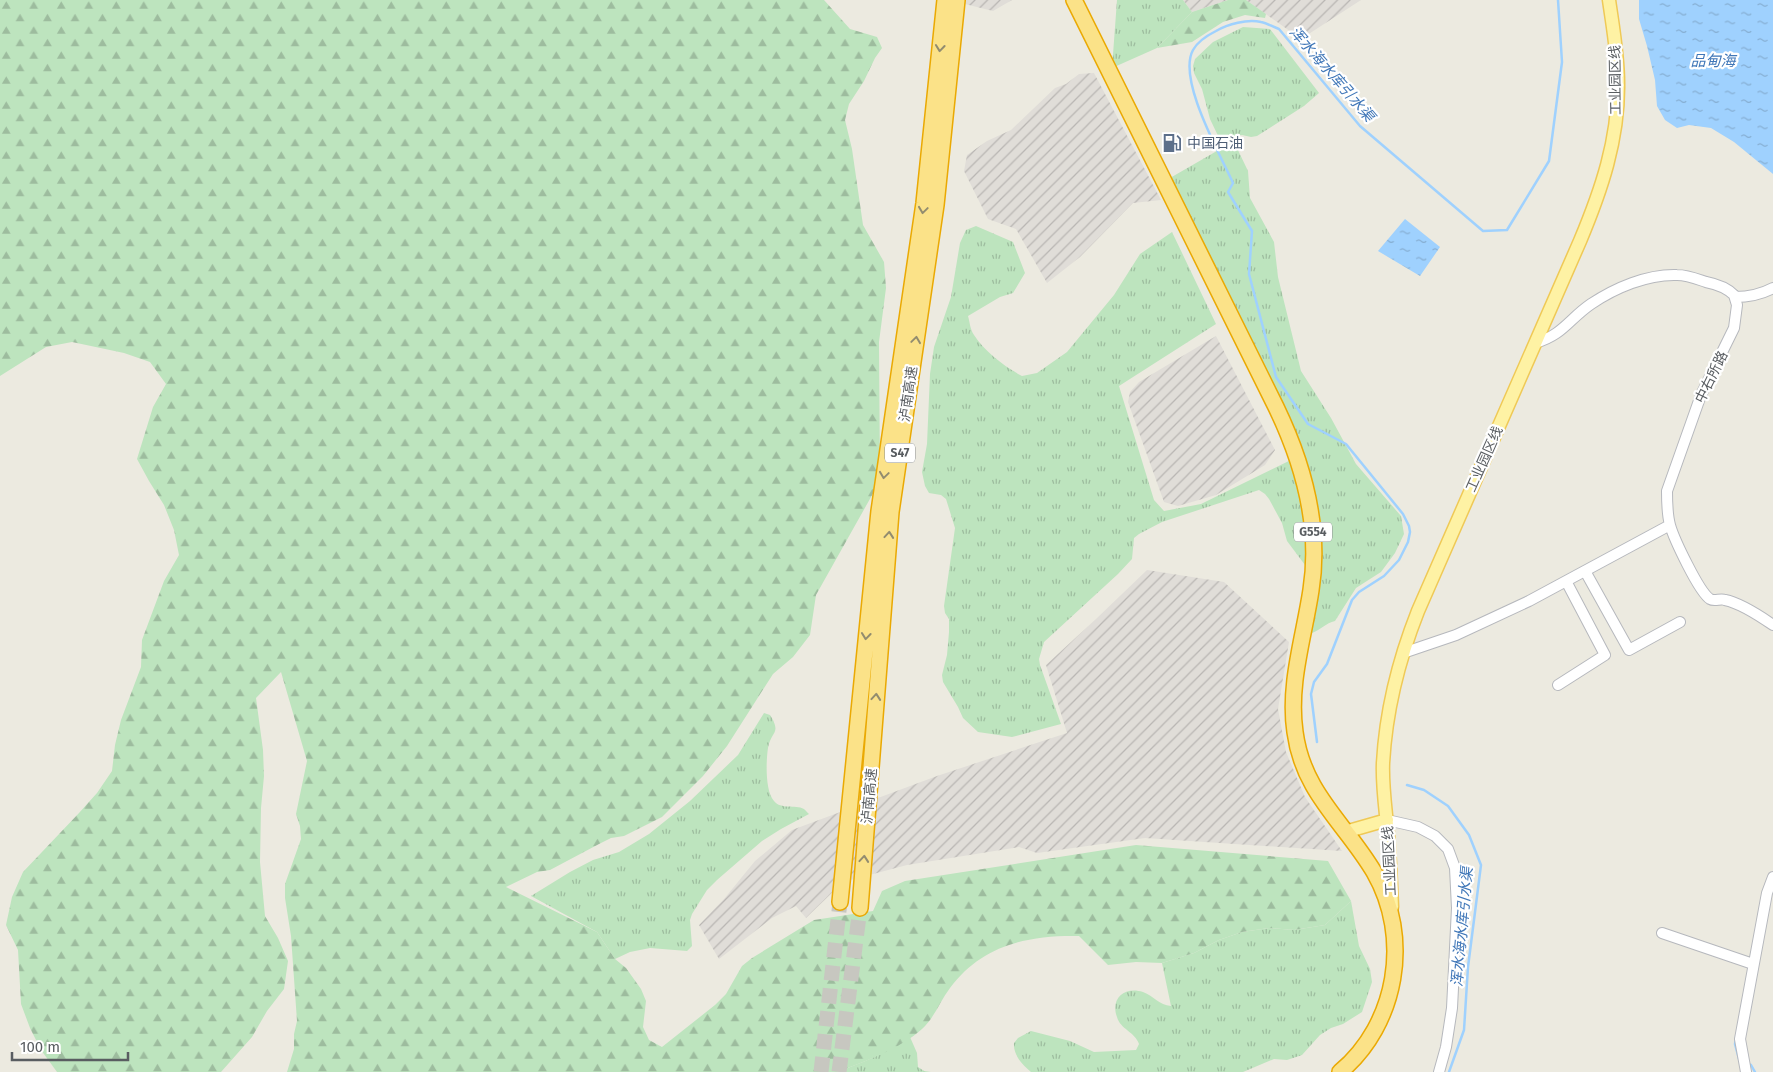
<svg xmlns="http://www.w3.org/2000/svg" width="1773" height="1072" font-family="'Fira Sans','Noto Sans SC',sans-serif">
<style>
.industrial{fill:url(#industrial-furrows)}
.grass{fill:url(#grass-tufts)}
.forest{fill:url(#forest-firs)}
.water{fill:url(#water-ripples)}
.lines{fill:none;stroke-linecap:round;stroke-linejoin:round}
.stream{stroke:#9fd1fe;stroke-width:2.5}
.highway-tunnel{stroke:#c7c7c0;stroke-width:15;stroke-dasharray:15 8;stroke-linecap:butt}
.minor-casing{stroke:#b6b8bd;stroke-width:12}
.major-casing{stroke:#efc956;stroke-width:15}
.highway-casing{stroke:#eaa903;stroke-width:18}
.minor{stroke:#fff;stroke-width:10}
.major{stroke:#fef2a4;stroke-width:12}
.highway{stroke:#fbe288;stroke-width:15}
.oneway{stroke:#928c6f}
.labels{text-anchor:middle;stroke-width:4.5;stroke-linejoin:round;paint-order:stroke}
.shield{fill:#fff;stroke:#8b8e90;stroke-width:1}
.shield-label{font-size:12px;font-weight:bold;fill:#595d61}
.street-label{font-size:14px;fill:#595d61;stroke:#fff}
.service-label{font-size:14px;fill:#4e5e75;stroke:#fff;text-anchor:start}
.water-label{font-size:15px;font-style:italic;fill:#4077b8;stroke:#fff}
</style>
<defs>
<pattern id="industrial-furrows" width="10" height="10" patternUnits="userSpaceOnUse" patternTransform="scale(1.25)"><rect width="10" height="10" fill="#e0ddd8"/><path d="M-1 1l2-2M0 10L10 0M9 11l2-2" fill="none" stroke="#b9b6b3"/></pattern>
<pattern id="grass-tufts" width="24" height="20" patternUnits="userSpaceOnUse" patternTransform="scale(1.25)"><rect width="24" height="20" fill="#bde4be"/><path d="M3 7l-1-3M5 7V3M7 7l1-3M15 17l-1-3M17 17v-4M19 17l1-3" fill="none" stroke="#9dbc9e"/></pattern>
<pattern id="forest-firs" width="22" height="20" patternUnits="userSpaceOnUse" patternTransform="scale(1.25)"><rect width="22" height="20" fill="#bde4be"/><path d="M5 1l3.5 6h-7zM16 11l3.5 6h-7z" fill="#9dbc9e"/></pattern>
<pattern id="water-ripples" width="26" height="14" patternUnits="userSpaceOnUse" patternTransform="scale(1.25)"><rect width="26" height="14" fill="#9fd1fe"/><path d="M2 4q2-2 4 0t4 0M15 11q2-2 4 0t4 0" fill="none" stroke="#85add1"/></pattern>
</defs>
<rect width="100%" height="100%" fill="#eceae0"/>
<path class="industrial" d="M949,0H1012L993,11Z
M1183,0H1228L1192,12Z
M1246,0H1361L1301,39Z
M1094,73L1161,200L1133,203L1080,257L1047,283L1016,229L988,219L964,171L967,155L987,141L1011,130L1055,88L1066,84L1079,74Z
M1216,336L1275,450L1265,465L1216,495L1178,506L1164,502L1128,402L1130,392L1139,382Z
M1147,570L1224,582L1289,642L1278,709L1286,752L1305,797L1342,851L1145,838L1037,853L1019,847L907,865L843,882L806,918L796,906L772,918L719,959L699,925L724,899L755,861L792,830L937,776L1067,733L1046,665L1096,619Z"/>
<path class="grass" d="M1117,0H1183L1192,12L1157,48L1112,68Z
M1243,27L1270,29L1319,93L1304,106L1257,136L1251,137L1242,135L1220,140L1210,119L1202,89L1194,73L1193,66L1195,59L1213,42Z
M1229,144L1236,146L1248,171L1250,198L1274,242L1278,277L1301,371L1331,418L1356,464L1401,516L1404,534L1395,553L1381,572L1356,588L1335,621C1326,623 1320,630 1312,633L1310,627L1317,581L1287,541L1282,523L1269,499L1265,494L1259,490L1162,522L1139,534L1134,538L1132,559L1118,574L1044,642L1039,659L1040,665L1061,724L1012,737L978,732L963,718L958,707L943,682L942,675L947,655L949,632V619L945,613L944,606L955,528L946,499L941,495L929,493L925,486L922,472L927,444L930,374L934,347L951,297L960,243L966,230L976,226L1013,242L1025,273L1013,293L1000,297L968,316C970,323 970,329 974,335C984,351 1005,367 1022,376L1037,373L1067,352L1114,295L1140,254L1172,232L1216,324L1119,386L1154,500L1164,511L1201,504L1299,456L1170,178Z
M764,713L770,715C782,734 771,731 768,748C766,761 765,791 774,801C781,810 795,804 804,809C804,809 809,814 809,814L781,829L762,841L717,880L707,890L692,914L690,920L692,946L687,951L650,948L630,952L615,959L597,932L531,896L570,872L593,860L619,852L649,834L690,801L738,755Z
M1351,901L1359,946L1370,969L1372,982L1362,1012L1343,1024L1331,1028L1320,1035L1302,1055L1287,1060L1274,1059L1243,1072H1031C1022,1064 1013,1055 1014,1043L1018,1038L1031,1031L1070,1041L1094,1052L1136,1050L1139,1044C1135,1032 1120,1029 1117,1017C1110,998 1125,986 1143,992C1154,996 1159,1005 1171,1006L1162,963L1194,953L1219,940L1242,932L1269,928L1294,930L1325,925Z
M910,1037L917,1053L918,1067L924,1071L931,1072H837C862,1063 888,1052 910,1037Z"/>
<path class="forest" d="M0,0H824L850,29L877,37L882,48L875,58L864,81L849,104L845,120L852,149L863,225L884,262L886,288L879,342L880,481L816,595L810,635L793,657L773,674L727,746L703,776L662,817L624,836L611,838L599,844L550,870L537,872L506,887L597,932L615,959L626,968L641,989L646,1001L643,1027L649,1040L662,1047L715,1005L726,994L742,966L752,958L814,920L873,911L882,891L905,881L1136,845L1328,861L1351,901L1325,925L1294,930L1269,928L1242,932L1219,940L1194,953L1162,963L1136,962L1108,965L1079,936C1028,935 982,945 950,988C940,1001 935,1017 922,1029C901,1048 864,1062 837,1072H287L294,1049V1034L297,1021L291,936L285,898V884L301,839L300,826L296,814L307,761L281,672L256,698L263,750L264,776L261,808L260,862L265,916L278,938L288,961L284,989L267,1011L252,1037L221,1072H57L41,1050L30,1028L21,1004L18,950L6,925L12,897L23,872L79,813L97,793L112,771L115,745L121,720L141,667L142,640L164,581L179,555L174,530L164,505L149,481L137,459L153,407L166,384L150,362L124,353L72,342L46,347L0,376Z
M1228,0H1246L1266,14L1265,18L1245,15L1223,22L1192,42L1157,48L1192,12Z"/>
<path class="water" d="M1639,0H1773V174L1734,142L1711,128L1689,125L1677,128L1665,120L1657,106L1655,80L1647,46L1639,19Z
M1405,219L1440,247L1420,276L1378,251Z"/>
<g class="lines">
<path class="stream" d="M1317,742L1311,694L1314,682L1327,664L1352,600L1359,592L1384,576L1399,560L1408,542L1410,532L1409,526L1403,514L1346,444L1308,424L1276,377L1249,274L1252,231L1228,192L1233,183C1220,154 1177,79 1193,50C1198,41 1208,35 1216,31C1228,24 1247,19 1261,22C1267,23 1273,27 1279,29L1360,126L1483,231L1507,230L1549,161L1562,62L1558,0
M1407,785L1424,790L1448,806L1469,835L1481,865L1468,967L1464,1030L1449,1072
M1736,1038L1735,1044L1739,1059
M1748,1064L1751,1065L1755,1072"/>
<path class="highway-tunnel" d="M821,1072L840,902
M839,1072L860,908"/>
<g class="minor-casing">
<path id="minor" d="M1735,297C1749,297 1760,295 1773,288
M1535,343C1563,335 1569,319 1591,304C1615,288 1647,274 1677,275C1687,275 1697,279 1706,282C1716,284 1727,288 1734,295L1737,305L1734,328L1701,395L1667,491C1667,502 1667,514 1670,525C1674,539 1699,592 1710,599C1715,602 1720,598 1725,600C1740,603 1760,616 1773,625
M1585,571L1629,650L1680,622
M1403,653L1456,635L1529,601L1670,525
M1558,685L1605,655L1566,581
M1387,820L1418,827L1435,836L1448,849L1455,868L1457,908L1452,1008L1446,1047L1439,1072
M1662,933L1753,964
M1746,1072L1740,1039L1767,893L1773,877"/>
</g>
<g class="major-casing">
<path id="major" d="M1345,832L1387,820
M1392,907C1391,883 1390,859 1388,835C1386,811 1382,787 1383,763C1386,710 1399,659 1418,611L1580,241C1601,191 1619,139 1618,83C1618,55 1613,28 1609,0"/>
</g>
<g class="highway-casing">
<path id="highway" d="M1074,0L1276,407C1303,463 1321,527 1311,590C1304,637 1288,684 1295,732C1303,793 1345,823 1374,872C1412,938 1397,1024 1340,1072
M840,902L879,511L924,203L945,0
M860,908L891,512L936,205L957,0"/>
</g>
<use href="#minor" class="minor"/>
<use href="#major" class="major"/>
<use href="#highway" class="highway"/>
</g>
<defs><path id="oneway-chevron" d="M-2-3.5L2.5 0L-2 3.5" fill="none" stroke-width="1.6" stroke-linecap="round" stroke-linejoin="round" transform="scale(1.25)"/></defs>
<g class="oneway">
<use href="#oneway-chevron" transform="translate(940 48) rotate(96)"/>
<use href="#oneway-chevron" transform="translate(923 210) rotate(98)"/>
<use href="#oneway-chevron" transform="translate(916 340) rotate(-82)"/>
<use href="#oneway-chevron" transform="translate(884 475) rotate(98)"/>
<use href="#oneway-chevron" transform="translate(889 535) rotate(-85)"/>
<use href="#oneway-chevron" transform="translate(866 636) rotate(96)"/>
<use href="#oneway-chevron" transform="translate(876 697) rotate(-85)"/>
<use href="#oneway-chevron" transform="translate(864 859) rotate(-85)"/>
</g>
<defs>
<g id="fuel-bare" transform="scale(1.5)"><path d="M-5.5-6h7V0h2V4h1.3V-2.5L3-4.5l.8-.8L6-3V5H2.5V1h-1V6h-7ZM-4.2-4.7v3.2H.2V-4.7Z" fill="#5c6f8a" stroke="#fff" stroke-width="2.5" paint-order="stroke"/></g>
</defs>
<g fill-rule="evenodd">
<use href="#fuel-bare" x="1172" y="143"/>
</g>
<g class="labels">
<g class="shield">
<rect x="885" y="443.5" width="30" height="19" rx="4"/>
<rect x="1294" y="522.5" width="38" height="19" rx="4"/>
</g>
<g class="shield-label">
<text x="900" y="457">S47</text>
<text x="1313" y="536">G554</text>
</g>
<g class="street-label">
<text transform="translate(1615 80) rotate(-91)" y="5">工业园区线</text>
<text transform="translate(1711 377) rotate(-64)" y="5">中右所路</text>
<text transform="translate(908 394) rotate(-82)" y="5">泸南高速</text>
<text transform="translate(1484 459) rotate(-66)" y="5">工业园区线</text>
<text transform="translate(869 796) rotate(-85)" y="5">泸南高速</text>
<text transform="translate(1389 861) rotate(-93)" y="5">工业园区线</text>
</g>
<g class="service-label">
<text x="1187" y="148">中国石油</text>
</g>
<g class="water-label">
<text x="1713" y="66">品甸海</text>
<text transform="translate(1332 74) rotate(49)" y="5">浑水海水库引水渠</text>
<text transform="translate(1462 927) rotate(-85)" y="5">浑水海水库引水渠</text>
</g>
</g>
<path d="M12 1052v8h116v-8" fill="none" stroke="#595d61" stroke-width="2.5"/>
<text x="20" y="1052" font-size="15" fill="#595d61" stroke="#ffffff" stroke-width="4" paint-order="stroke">100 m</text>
</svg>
